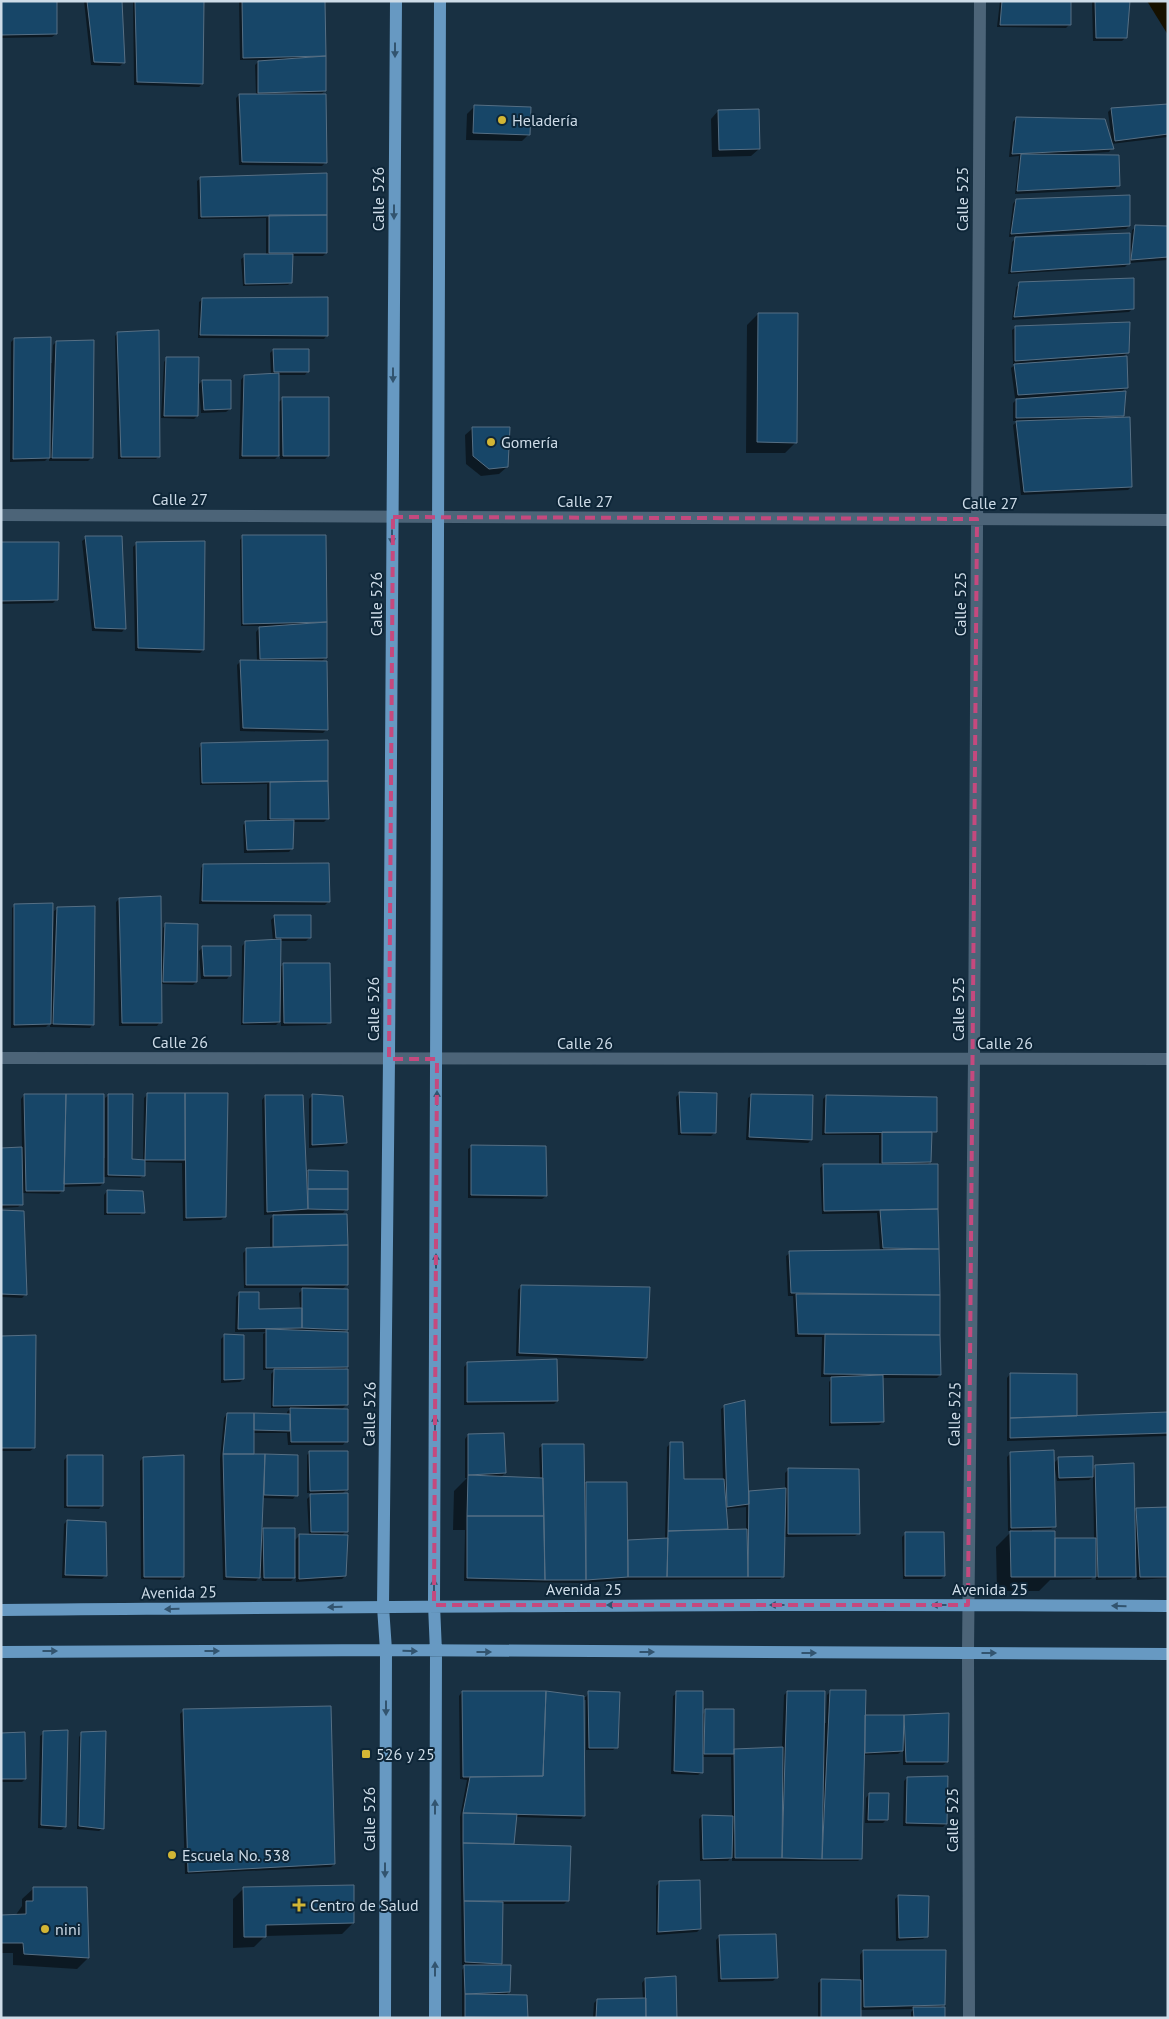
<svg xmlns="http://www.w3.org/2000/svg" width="1169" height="2019" font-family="'PT Sans',sans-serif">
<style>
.water{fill:#161100}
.shadow{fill:#0007;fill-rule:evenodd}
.building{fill:#174668;stroke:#566f84}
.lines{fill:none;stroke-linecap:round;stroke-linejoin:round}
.minor{stroke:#4c6478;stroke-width:12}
.major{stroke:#6799c2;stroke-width:12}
.oneway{fill:#32546f}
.marked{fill:none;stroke:#c5497e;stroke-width:4;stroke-dasharray:10 6;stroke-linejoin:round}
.poi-dot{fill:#d2b635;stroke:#0e2638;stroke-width:2}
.labels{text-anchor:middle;stroke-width:4;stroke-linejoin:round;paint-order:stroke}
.poi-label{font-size:16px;fill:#cedce8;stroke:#0e2638;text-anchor:start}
.street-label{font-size:16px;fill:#cedce8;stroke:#0e2638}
</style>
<rect width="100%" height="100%" fill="#183042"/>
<path class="water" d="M1147,1H1168V35Z"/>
<path class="shadow" d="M1,1L56,34L52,37L1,38Z
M84,1H121L124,62L120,66L91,65Z
M133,1H202V84L199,87L134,85Z
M239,1H324L325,91L320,95L325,163L322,166L239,165L236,98L239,95H256L255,65L260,60H240Z
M1000,1H1070V24L1066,28L997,27Z
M1092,1H1128L1125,38L1122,41H1093Z
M1168,105V137L1111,144L1112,148L1109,152L1079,154V156L1118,185L1115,189L1015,194L1019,156L1009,157L1013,122L1016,118L1111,143L1112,142L1108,112L1111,109Z
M475,106L529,134L522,141L466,140L467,114Z
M718,111L759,149L751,156L712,157L711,119Z
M326,175V253L323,256H291V282L288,285L243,286L241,259L245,256L266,255V218L198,219L197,181L201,178Z
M1016,200L1129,226L1126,229L1024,236V238L1130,248L1132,230L1136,227H1168V260L1129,263L1125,267L1008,274L1012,242L1018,236L1009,237L1013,204Z
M1020,284L1132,309L1129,312L1012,320L1016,287Z
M203,299L327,335L324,339L198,338L199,302Z
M758,314L796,442L785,453H746L747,325Z
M1016,327L1128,352L1122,358L1126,387L1121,393L1123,415L1120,418L1131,487L1128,490L1021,495L1013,425L1018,421H1013V403L1018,398H1015L1011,368L1016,364H1013L1012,330Z
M118,333L159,456L156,459H118L115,336Z
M14,339L50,363H52L53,345L56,342L91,458L88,461H49V457L45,461L10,462L11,342Z
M273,350L308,371L305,375H278V403L283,398L328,456L325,459H280V454L275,459H239L241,380L244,376L271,375L270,353Z
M167,358L197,386L202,381L230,409L226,412L201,413L199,389H197V416L194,419L161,418L164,362Z
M473,428L507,467L499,474L481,476L466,464L465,435Z
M243,536H325L326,657L321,662L327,729L323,733L240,731L237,665L241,661H257L256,632L261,626H241L240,540Z
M86,538L125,628L122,632L92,631L82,541Z
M1,543L57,599L53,603L1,604Z
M137,543L203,650L200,653L135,651L133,547Z
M327,741V819L324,822H293L292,848L289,852L244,853L243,825L246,822L267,821V784L200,785L199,748L202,744Z
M204,865L328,902L325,905L199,904L201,868Z
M119,899L160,945H162L163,928L166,924L196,982L193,985L160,984V1022L157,1026H119L116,902Z
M15,905L51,941H53L54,911L58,908L93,1024L90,1028L50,1027V1023L46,1027L11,1028L12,908Z
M275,916L309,938L306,941H280L279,968L284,964L329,1022L326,1025L281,1026V1020L276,1025H241L242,946L245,943L273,941L271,920Z
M202,948L230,975L227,979H201L199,951Z
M680,1093L714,1133L711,1136L678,1135L676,1097Z
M227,1094L224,1217L221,1220L183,1221L182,1163L144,1162V1175L140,1178L103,1177V1183L100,1186L63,1187V1190L59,1194L21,1193V1204L18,1207L1,1208V1149H22L21,1099L24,1095L103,1158H105V1098L109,1095L130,1161H143L144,1098L147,1095Z
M752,1095L811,1140L808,1143L746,1140L748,1098Z
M265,1096L305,1174L308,1171L346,1209L343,1213L282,1214L283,1216L346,1215L347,1285L341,1290L347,1329L343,1333L347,1367L343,1370L346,1405L341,1410L346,1441L343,1445H288L287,1433H253V1455L296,1456V1495L293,1499L262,1498L261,1529H294V1541L300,1535H309L307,1499L313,1493H307V1455L310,1452L347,1489L341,1495L346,1531L341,1536L345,1576L342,1579L296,1582V1576L291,1581H262L261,1575L256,1581L223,1580L220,1459L224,1418L227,1414L287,1416V1412L291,1408H271V1374L275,1370H263V1334L266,1332H235L236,1297L239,1294L257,1310L300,1309L299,1293L304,1288H244L243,1253L246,1250L270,1249V1219L275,1214L264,1215L262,1100Z
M312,1096L346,1143L343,1146L309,1148V1099Z
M826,1096L936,1131L930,1134V1162L926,1166H937L940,1375L937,1378H882L883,1422L879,1425L829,1426V1382L833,1377H821L822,1337H795L793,1296H788L786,1256L790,1253L880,1251L877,1213L822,1214L820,1168L823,1165H879V1135H822L823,1099Z
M472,1146L546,1196L542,1199L468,1198V1149Z
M107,1191L143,1212L140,1215H104V1195Z
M1,1212L26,1294L22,1298L1,1297Z
M521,1286L646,1357L643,1361L516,1356L518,1290Z
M225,1335L243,1379L240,1382L221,1383V1339Z
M1,1337L34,1448L30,1451H1Z
M468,1363L557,1401L554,1404L464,1405V1367Z
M1010,1374L1076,1417L1168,1413V1436L1007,1441V1378Z
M725,1406L747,1492L785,1489V1473L788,1470L859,1533L855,1536L784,1537L783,1576L780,1579L624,1580L582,1583L464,1581L465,1530H453L454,1491L467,1478H465V1439L468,1435L505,1473L500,1478L540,1479L539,1448L543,1445L583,1487L586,1483L626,1541L665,1540L667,1447L670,1444L683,1480H723L721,1409ZM746,1507V1530L727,1531L725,1509Z
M1011,1453L1054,1526L1051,1529L1032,1530V1532L1054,1540L1094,1539L1093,1476L1089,1480L1057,1481L1054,1463L1059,1458L1092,1471L1096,1466L1133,1513L1137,1509L1168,1508V1578L1137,1580L1136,1564H1134V1576L1131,1579L1096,1580L1095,1575L1091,1579L1050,1580L1039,1591H997L996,1547L1013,1530L1008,1531L1007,1457Z
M67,1457L102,1505L99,1509L64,1508V1460Z
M143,1458L183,1576L180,1580L141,1579L140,1461Z
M67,1521L106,1575L102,1579L62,1578L64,1524Z
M906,1533L944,1576L941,1579H903L902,1537Z
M462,1692H546L586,1697L589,1692L616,1747L613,1750H586V1700H583L584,1815L581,1819L515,1817L513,1846L567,1901L564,1904H502L501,1966L509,1992L505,1996L526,2018H462V1970L466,1965H462L460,1817L467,1780L460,1779L459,1696Z
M787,1692L823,1723H826L827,1695L830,1692L864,1716L947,1714V1762L943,1765H903V1750L898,1754L863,1755L861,1858L858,1861H732V1856L728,1861H700L699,1819L702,1816L732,1817L731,1757H702V1772L698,1775L671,1774L673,1696L677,1693L702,1715L706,1711L732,1750L782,1748L784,1695Z
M184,1710L334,1864L331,1867L185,1874L180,1714Z
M44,1733L65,1827L61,1830L38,1828L40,1736Z
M82,1733L103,1828L99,1831L77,1829L79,1737Z
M1,1734L25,1779L22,1782H1Z
M907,1778L946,1824L943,1827L903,1826L904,1781Z
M869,1794L887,1819L883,1823H865L866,1798Z
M660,1882L700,1929L697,1932L656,1935V1886Z
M34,1888L88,1958L77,1969L13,1965V1953H1V1916H15L22,1906V1899Z
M244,1888L353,1923L342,1934L265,1936L254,1947L233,1948V1899Z
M898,1896L926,1936L923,1939L896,1941L895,1899Z
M720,1936L777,1977L773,1981L718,1982L716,1940Z
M863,1951L944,2004L940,2008L944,2018H911V2012L914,2009L860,2010V2018H818V1983L822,1980L860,1981V1955Z
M645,1979L676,2018H593L594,2003L597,2000L643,1999L642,1983Z"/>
<path class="building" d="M1,1H57V34L1,35Z
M87,1H122L125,63L94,62Z
M135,1H204L203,84L137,82Z
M242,1H325L326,56L243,58Z
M1002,1H1071V25H1000Z
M1095,1H1130L1127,38H1096Z
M326,56V91L258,93V61Z
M239,94H326L327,163L242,162Z
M1168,104V134L1115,141L1111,108Z
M474,105L531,107L530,135L473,133Z
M759,109L760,149L719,150L718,110Z
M1016,117L1105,119L1114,149L1012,154Z
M1021,154L1119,155L1120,186L1017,191Z
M327,173V215L201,217L200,177Z
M1130,195V226L1011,234L1016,199Z
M269,215H327V253H269Z
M1135,225L1168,226V257L1131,260Z
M1130,233V264L1011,272L1015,237Z
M244,254H293L292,283L245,284Z
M1134,278V309L1014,317L1019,282Z
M328,297V336L200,335L202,298Z
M758,313H798L797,443L757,442Z
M1130,322L1129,353L1015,361V326Z
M159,330L160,457H121L117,332Z
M51,337L50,458L13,459L14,338Z
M94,340L93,458H52L56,341Z
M273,349H309V372H274Z
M1127,356L1128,388L1018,395L1014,364Z
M166,357H199L198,416H164Z
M279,373V456H242L244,375Z
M202,380H231V409L204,410Z
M1126,391L1124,416L1016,418V399Z
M282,397H329V456H283Z
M1130,417L1132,487L1024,492L1016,421Z
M472,427H510L508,467L489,469L473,456Z
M242,535H326L327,622L243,624Z
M85,536H122L126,629L95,628Z
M205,541L204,650L138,648L136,542Z
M1,542H59L58,600L1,601Z
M327,622V658L260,659L259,627Z
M240,660L327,661L328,730L243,728Z
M328,740V781L202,783L201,743Z
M328,781L329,819H270V782Z
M294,820L293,849L247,850L245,821Z
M329,863L330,902L202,901L203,864Z
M161,896L162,1023H122L119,898Z
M53,903L51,1024L14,1025V904Z
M95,906L94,1025L53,1024L57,907Z
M274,915H311V938H276Z
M165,923L198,924L197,982H163Z
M281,939L280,1022L243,1023L245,941Z
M202,946H231V976H204Z
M283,963H330L331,1023H284Z
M679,1092L717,1093L716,1133H681Z
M147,1093H185V1160H145Z
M185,1093H228L226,1217L186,1218Z
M24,1094H66L64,1191H26Z
M66,1094H104V1183L64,1184Z
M108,1094H133L132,1159L145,1160V1176L108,1175Z
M312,1094L343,1096L347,1143L312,1145Z
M751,1094L813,1095L812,1140L749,1137Z
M265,1095H303L308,1209L267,1212Z
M826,1095L937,1097V1132L825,1133Z
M882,1132H932L931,1162L882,1163Z
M471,1145L546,1146L547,1196L471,1195Z
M22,1147L23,1205H1V1148Z
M823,1164H938V1209L824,1211Z
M308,1170L348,1171V1189H308Z
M308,1189H348V1210L308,1209Z
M107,1190L143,1191L145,1213H107Z
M938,1209L939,1249L883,1248L880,1210Z
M1,1210L24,1211L27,1295L1,1294Z
M347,1214L348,1245L273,1247V1215Z
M348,1245V1285H246V1248Z
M939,1249L940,1295L791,1293L789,1251Z
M521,1285L650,1287L647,1358L519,1353Z
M302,1288L348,1289V1330L302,1328Z
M239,1292H259V1309L302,1308V1328L238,1329Z
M796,1294L940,1295V1335L798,1334Z
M266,1329L348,1332V1367L266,1368Z
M224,1334L244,1335V1379L224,1380Z
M825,1334L940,1335L941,1375L824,1374Z
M36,1335L35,1448H1V1336Z
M557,1359L558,1401L467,1402V1362Z
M274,1369H348V1405L273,1406Z
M1010,1373L1077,1374V1416L1010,1418Z
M883,1375L884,1422L831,1423V1377Z
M745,1400L749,1504L727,1507L724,1405Z
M290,1408L348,1409V1442H291Z
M1168,1412V1433L1010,1438V1418Z
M227,1413H254V1454H223Z
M254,1413L290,1414V1431L254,1430Z
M504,1433L506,1473L468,1475V1434Z
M670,1442H683L684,1479H724L728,1529L668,1531Z
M542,1444H584L586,1580H545Z
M1054,1450L1056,1527L1011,1528L1010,1452Z
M309,1451H348V1490L310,1491Z
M223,1454H265L260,1578L226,1577Z
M265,1454L298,1455V1496L264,1495Z
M67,1455H103V1506H67Z
M184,1455V1577H144L143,1457Z
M1093,1456V1477L1059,1478L1058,1457Z
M1134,1463L1136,1577H1098L1095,1465Z
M788,1468L859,1469L860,1534H788Z
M468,1475L543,1478L544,1516H467Z
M586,1482H627L628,1577L586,1580Z
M786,1488L784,1577H748L749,1491Z
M348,1493V1532H311L310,1494Z
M1168,1507V1577H1140L1136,1508Z
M467,1516H544L545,1580L467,1578Z
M67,1520L106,1522L107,1576L65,1575Z
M263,1528H295V1578H264Z
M747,1529L748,1577H667L668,1531Z
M1010,1531H1055V1577H1011Z
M905,1532H944L945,1576H905Z
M299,1534L348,1535L346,1576L299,1579Z
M668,1538L667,1577H628V1540Z
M1055,1538H1096V1577H1055Z
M830,1690H866L862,1859H822Z
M462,1691H546L543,1776L463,1777Z
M546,1691L584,1696L585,1816L463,1813L470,1777L543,1776Z
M588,1691L620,1692L618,1748H589Z
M676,1691H703V1773L674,1771Z
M787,1691H825L822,1859L782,1858Z
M331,1706L335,1864L188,1872L183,1709Z
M705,1709H734V1754H704Z
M949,1713L948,1762H906L904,1715Z
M865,1715H904L903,1751L865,1753Z
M68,1730L66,1827L41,1825L43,1731Z
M106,1731L104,1829L79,1826L81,1732Z
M25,1732L26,1779H1V1733Z
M783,1747L782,1858H735L734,1749Z
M948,1776L947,1824L906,1823L907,1777Z
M869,1793H889L888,1820H868Z
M463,1813L517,1814L514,1844L463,1843Z
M702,1815L733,1816L732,1858L703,1859Z
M463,1843L571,1846L569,1901H464Z
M700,1880L701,1929L658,1932L659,1881Z
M354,1885V1923L266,1925V1937H244L243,1887Z
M33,1887H87L89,1958L24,1954L23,1943H1V1915L26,1914V1901H33Z
M898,1895L929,1896L928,1937L899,1938Z
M464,1901L503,1902L502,1964L465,1962Z
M776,1934L778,1978L721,1979L719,1935Z
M863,1950H946L945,2005L864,2007Z
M464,1965H511L510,1992L465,1994Z
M676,1976L677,2018H646L645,1978Z
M821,1979L861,1980V2018H821Z
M465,1994L527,1995L528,2018L465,2017Z
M646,1998V2018H596L597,1999Z
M913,2007H945V2018H914Z"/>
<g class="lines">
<path class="minor" d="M1,515L1168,520
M1,1058L1168,1059
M969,2018L968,1653L974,1059L980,1"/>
<path class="major" d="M1,1610C390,1607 779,1603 1168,1606
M1,1652L386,1650L1168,1654
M385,2018L386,1650L383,1607L389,1059L396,1
M435,2018L436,1652L434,1605L440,1"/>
</g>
<defs><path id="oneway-solid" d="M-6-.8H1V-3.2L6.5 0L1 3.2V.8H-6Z" transform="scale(1.25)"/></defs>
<g class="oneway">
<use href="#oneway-solid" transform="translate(395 50) rotate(90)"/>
<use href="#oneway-solid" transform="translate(394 212) rotate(90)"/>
<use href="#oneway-solid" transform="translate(393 375) rotate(90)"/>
<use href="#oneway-solid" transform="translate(392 537) rotate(90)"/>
<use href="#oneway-solid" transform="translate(437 1098) rotate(-90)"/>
<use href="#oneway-solid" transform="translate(436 1261) rotate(-90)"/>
<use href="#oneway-solid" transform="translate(435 1423) rotate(-90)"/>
<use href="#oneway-solid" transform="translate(434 1586) rotate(-90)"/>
<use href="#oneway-solid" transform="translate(614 1605) rotate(180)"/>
<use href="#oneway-solid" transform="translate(777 1605) rotate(180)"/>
<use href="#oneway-solid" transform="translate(939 1605) rotate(180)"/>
<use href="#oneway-solid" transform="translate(1119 1606) rotate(-179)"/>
<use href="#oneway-solid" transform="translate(335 1607) rotate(179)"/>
<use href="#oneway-solid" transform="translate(172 1609) rotate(179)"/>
<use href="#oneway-solid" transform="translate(50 1651)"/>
<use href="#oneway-solid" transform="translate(212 1651)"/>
<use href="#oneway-solid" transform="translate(410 1651) rotate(2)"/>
<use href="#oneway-solid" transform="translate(484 1652)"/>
<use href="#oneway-solid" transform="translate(647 1652)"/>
<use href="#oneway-solid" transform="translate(809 1653)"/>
<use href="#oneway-solid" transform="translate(989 1653)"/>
<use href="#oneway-solid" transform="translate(386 1708) rotate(90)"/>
<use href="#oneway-solid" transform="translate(435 1807) rotate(-90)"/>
<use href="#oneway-solid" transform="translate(385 1870) rotate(90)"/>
<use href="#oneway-solid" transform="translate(435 1969) rotate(-90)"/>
</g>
<path class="marked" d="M393,517L977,519L968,1605H434L437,1059H389Z"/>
<g class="poi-dot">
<circle cx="502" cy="120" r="5"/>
<circle cx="491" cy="442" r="5"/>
<rect x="361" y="1749" width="10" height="10" rx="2.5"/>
<circle cx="172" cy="1855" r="5"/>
<path d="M296.5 1897.5h5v5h5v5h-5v5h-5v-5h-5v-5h5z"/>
<circle cx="45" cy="1929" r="5"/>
</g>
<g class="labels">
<g class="poi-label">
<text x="512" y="126">Heladería</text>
<text x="501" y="448">Gomería</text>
<text x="376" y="1760">526 y 25</text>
<text x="182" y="1861">Escuela No. 538</text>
<text x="310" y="1911">Centro de Salud</text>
<text x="55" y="1935">nini</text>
</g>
<g class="street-label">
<text transform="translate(378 199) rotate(-90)" y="6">Calle 526</text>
<text transform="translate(962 199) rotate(-90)" y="6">Calle 525</text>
<text x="180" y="505">Calle 27</text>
<text x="585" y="507">Calle 27</text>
<text x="990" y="509">Calle 27</text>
<text transform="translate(376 604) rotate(-90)" y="6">Calle 526</text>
<text transform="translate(960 604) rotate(-90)" y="6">Calle 525</text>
<text transform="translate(373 1009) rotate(-90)" y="6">Calle 526</text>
<text transform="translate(958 1009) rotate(-90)" y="6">Calle 525</text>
<text x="180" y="1048">Calle 26</text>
<text x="585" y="1049">Calle 26</text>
<text x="1005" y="1049">Calle 26</text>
<text transform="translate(369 1414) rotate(-89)" y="6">Calle 526</text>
<text transform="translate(954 1414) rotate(-89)" y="6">Calle 525</text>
<text x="584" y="1595">Avenida 25</text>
<text x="990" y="1595">Avenida 25</text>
<text transform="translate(179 1592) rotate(-1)" y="6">Avenida 25</text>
<text transform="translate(369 1819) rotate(-90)" y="6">Calle 526</text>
<text transform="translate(952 1820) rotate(-90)" y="6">Calle 525</text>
</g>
</g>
<rect width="1169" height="2019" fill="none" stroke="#cedce8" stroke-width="5"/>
</svg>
